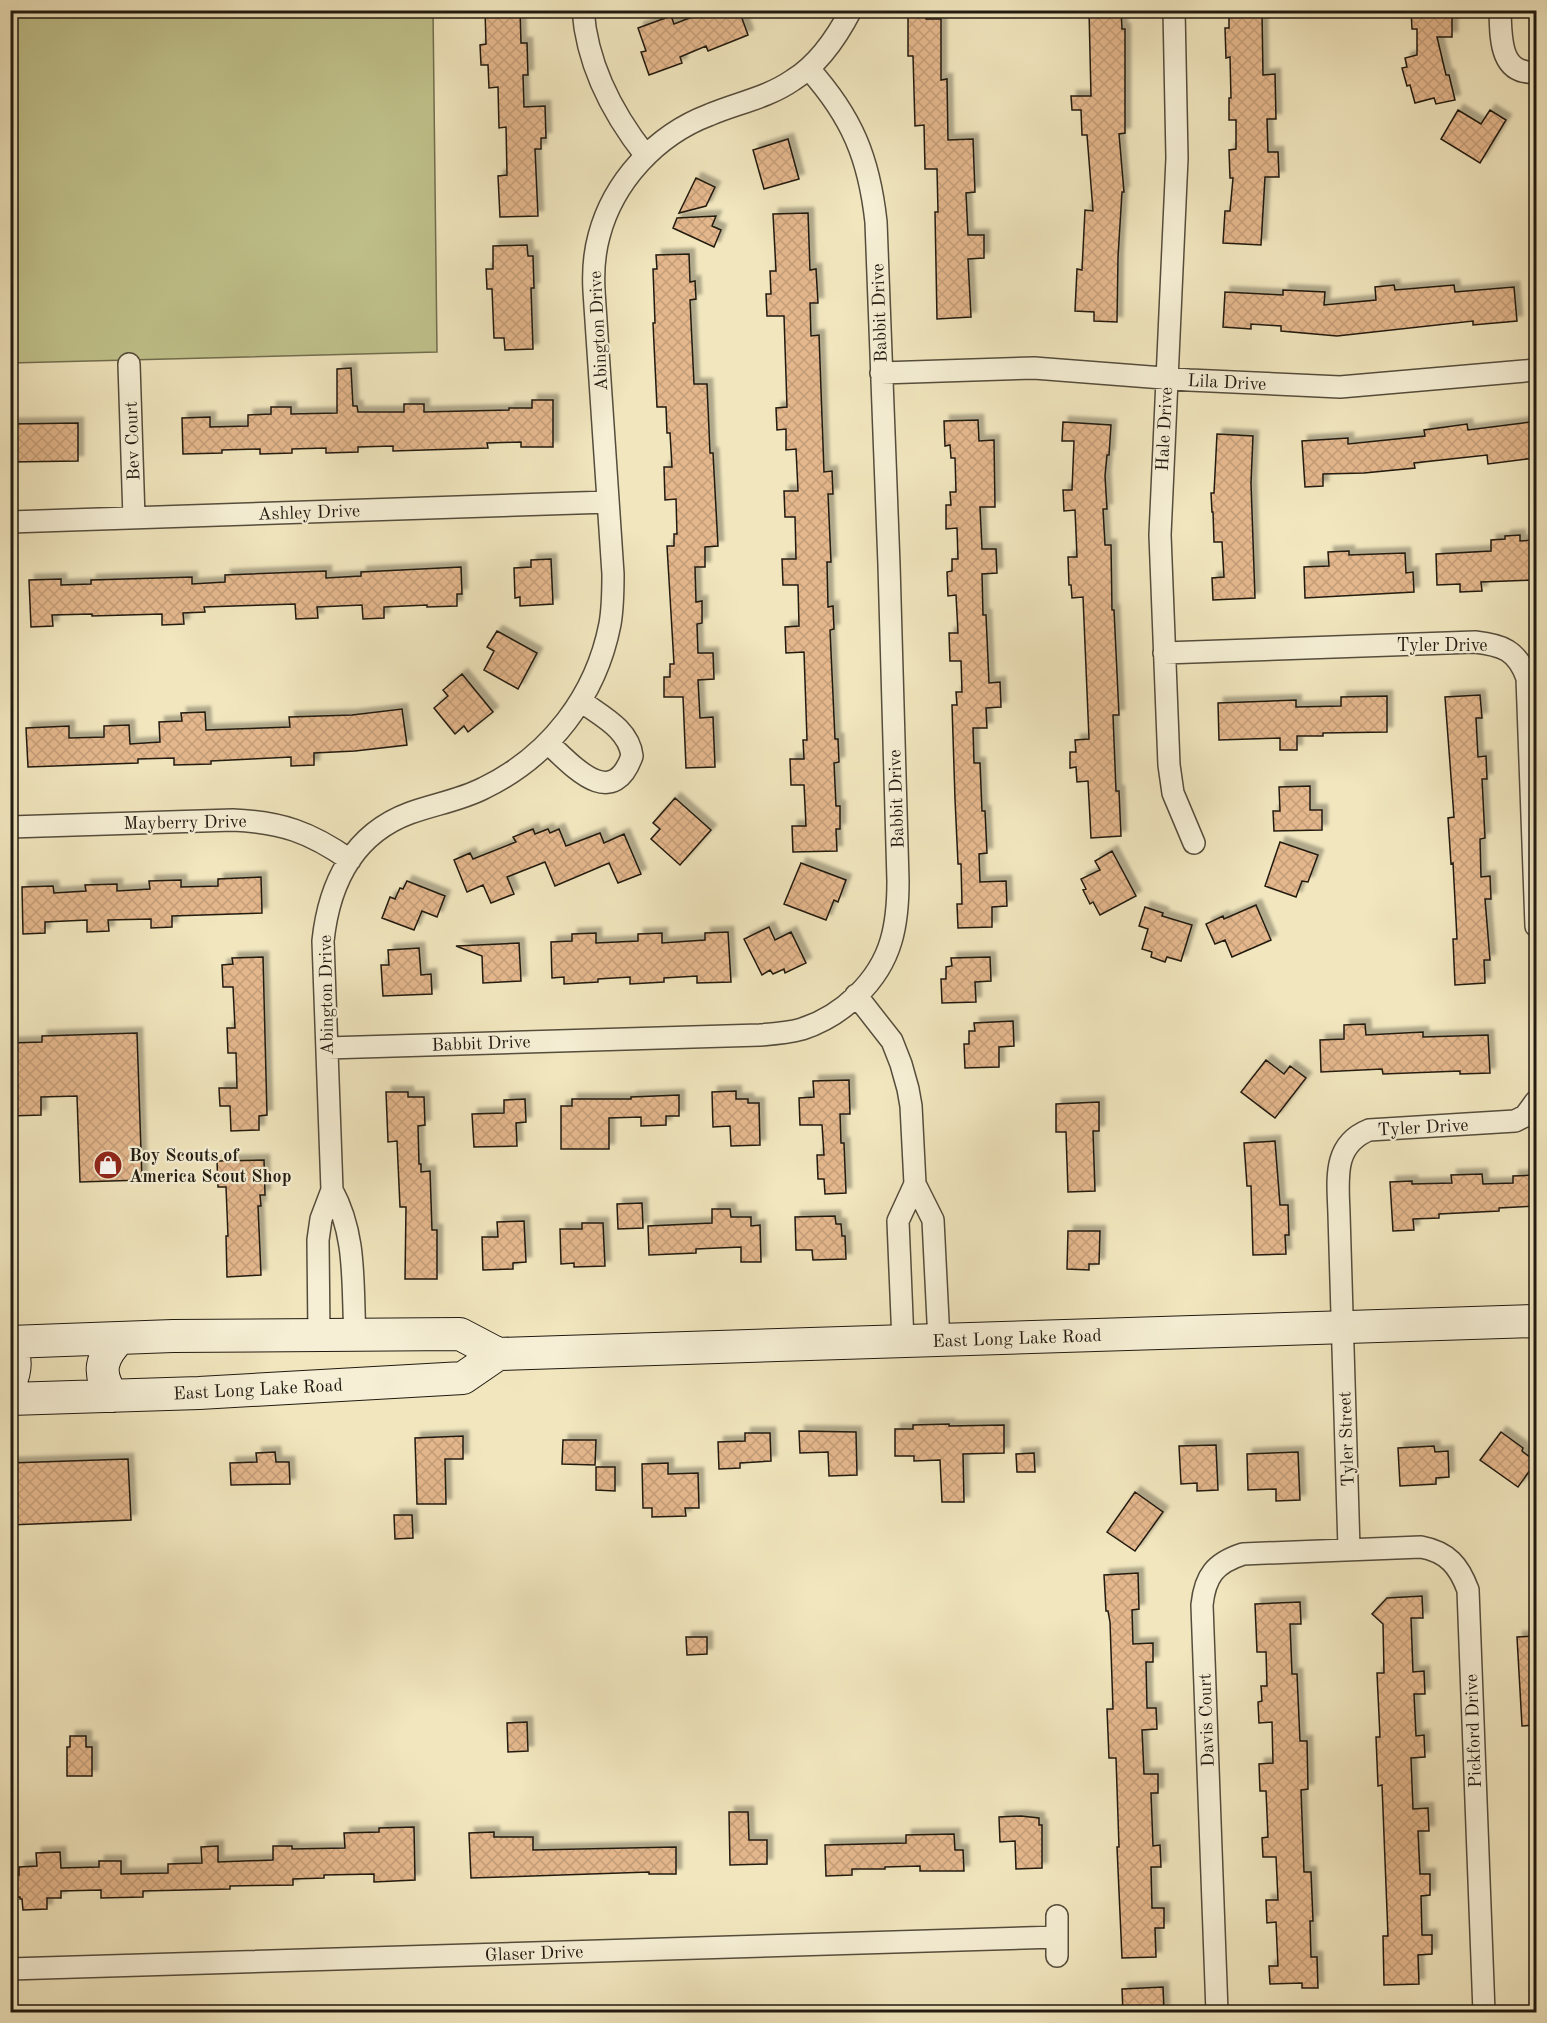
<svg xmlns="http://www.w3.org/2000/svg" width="1547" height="2023" font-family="'Old Standard TT',serif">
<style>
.grass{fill:#c1c38d;stroke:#716e4f;stroke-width:1.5}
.building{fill:url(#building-cross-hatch);stroke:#211a11;stroke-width:1.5;filter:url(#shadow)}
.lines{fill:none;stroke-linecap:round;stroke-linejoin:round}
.minor-casing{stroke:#554d3c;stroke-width:24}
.secondary-casing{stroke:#211a11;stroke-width:34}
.minor{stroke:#f6efd5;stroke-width:21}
.secondary{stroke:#f6efd5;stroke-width:32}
.labels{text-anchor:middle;stroke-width:4.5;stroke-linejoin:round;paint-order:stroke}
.street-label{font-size:18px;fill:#211a11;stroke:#f6efd5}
.poi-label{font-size:18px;font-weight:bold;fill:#211a11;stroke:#f6efd5;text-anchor:start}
</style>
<defs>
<pattern id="building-cross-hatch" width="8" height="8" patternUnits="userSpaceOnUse" patternTransform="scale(1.5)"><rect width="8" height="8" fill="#e4b78c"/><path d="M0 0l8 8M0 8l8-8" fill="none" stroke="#c39d78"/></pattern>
<filter id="shadow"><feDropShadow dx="5.5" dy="-5.5" stdDeviation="1.5" flood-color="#0004"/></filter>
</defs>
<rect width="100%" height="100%" fill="#f1e6be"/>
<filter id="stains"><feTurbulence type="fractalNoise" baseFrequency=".00333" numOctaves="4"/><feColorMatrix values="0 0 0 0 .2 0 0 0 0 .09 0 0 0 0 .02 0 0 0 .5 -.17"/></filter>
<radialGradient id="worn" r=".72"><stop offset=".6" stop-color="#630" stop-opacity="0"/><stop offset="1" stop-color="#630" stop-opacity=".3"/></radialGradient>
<path class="grass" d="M10,11H433L437,352L11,363Z"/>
<path class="building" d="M485,10H520L521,43H527L528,75H523L524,107L545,106L546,138H541V149H535L538,216L500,217L498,176L507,175L506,127L499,128L498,87L489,88L488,65H481L480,45L486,44Z
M710,10H739L748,35L708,51L706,46L680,57L682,63L649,75L641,52L646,51L638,28L671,16L674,24Z
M1089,10H1121L1122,29H1125V133L1119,134L1124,192H1122L1118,257L1117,322L1094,321V312L1075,311L1077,269L1082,270L1085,210L1093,211L1087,135H1082L1081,110H1072L1071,96H1091Z
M1411,10H1452V37H1437L1446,75H1449L1455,100L1436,104L1434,98L1415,103L1410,85L1407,86L1402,68L1407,67L1405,58L1417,55V29H1412Z
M926,12V19H941V80L947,79L948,140L973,139L975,192L966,193L968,235H984V258L968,259L971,317L937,319L935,212H938L937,169H925L924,125L915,126L913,56H908V13Z
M1262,13L1263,75L1275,74L1276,119H1267L1268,152H1278L1279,177H1265L1261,245L1223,243L1225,211H1230L1233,178H1230L1229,150L1236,149V120H1229V98H1231L1230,57L1226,58L1225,28H1229V14Z
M1458,110L1481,124L1490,110L1506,120L1480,163L1441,139Z
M788,139L799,179L764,189L753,150Z
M696,178L715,187L706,206L679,213Z
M808,213L810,270L816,269L818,303H810L811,336L819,335L824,472L832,471L833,494H828L831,562H827L828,607L833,606L834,629L830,630L835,739H838L839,762L834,763L836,806H840V829H836L837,851L793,852L792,826H806L804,785H791L790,759H804L803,740H807L804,652L786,653L785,627L799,626L798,585H783L782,559H796L795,517H785L784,491H798L796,449L786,450V429L777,430L776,408L787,407L784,316H767L766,294H771L770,271H776L773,214Z
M716,216L712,226L721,230L714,247L673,228L677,218Z
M527,245L528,256H533L534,288H531L533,349L505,350L504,338H494L492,289H487L486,269H493V246Z
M689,254L690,282L695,281L696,299L690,300L694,384H707L710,453H713L718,546L705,547V567H695L696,602L702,601V623L697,624L698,653H713L714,679L698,680L700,718L713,717L715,767L686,768L683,697H664V677H670V664H674L667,546H674V534H677L676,499L665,500L664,467H672L670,433H667L666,407H657L653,323H655L653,269H657L656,255Z
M1394,285L1395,290L1454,285L1455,292L1514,287L1517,321L1473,325V321L1337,336L1281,331V326L1251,324V329L1223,327L1225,292L1283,295V290L1325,292L1324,305L1376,300L1375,287Z
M351,368L353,406H357L358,412H404V404H424V412L509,410V408H532V400H553V447H521V442L487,443L488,448L425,450L393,451V446L358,447V452L326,453V448L292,449V453L260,454V449L222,450V453L183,454L182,418L210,417V427L248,426V415L271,414V407H291V414L337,413V369Z
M978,420L979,441L994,440L995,507H980L982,549H996L997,573L982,574L983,615H986L989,683L1000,682L1001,707L986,708L987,728H973L974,763H980L982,811H985L987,853L979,854L980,882L1006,881L1007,906L992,907V927L958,928L957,904H962L961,864H958L955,799L952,705H957L956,692H962L961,661H950L949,633H958L956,595L948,596L947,572L952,571V559H958L957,528L946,529V505H951L950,492H956L955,458H951L950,445L945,446L944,421Z
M1063,422L1111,425L1109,455H1107L1105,476L1107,509H1103L1105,545H1111L1112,610H1114L1119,715H1113L1116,791H1119L1121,836L1091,838L1088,781L1077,782L1076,767L1070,768V752H1076L1075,740L1089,739L1083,597L1072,598L1071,585H1069L1068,557H1077L1075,510L1064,511L1063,490H1072L1074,441H1062Z
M1530,422L1534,458L1488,464L1487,455L1414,463L1415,468L1364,473L1323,474V486L1305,487L1302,441L1348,438V444L1425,436L1424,430L1467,424L1468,430Z
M78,423V461L10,462V424Z
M1217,434L1253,436L1251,483L1255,598L1213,600L1212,578L1224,577L1222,542H1214L1213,512H1212L1211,493H1214Z
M1520,535V541L1534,540L1536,580L1481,582L1482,591L1460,592V584L1437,585L1436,554L1491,551V540L1505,539V536Z
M1349,551V555L1405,553L1406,573L1413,572L1414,592L1305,598L1304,567L1329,566L1328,552Z
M551,559L553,604L520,606V597L515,598L514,568L531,567V560Z
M461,567L462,594H457V606L427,607V605L384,607V618L363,619L362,605L317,607L318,618L296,619L295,604L204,607L205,612L183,613L184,624L162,625V614L92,616V614L52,615L53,626L31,627L29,580L61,579V585L91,584V580L192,577V584L225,582V575L326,571V578L361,576V572Z
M497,631L537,653L518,689L484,670L494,651L487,647Z
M462,674L493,712L468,732L464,726L455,734L434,708L448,696L443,690Z
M1480,695L1482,718H1476L1478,757L1486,756L1487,779H1482L1485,838L1480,839L1481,877L1490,876L1491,899H1485L1490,960H1484L1485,983L1455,985L1453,939H1457L1453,863L1451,864L1448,818L1454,817L1445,697Z
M1387,696V732L1323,733V736H1297V750H1280V738L1219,740L1218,703L1296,700V707L1341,706V697Z
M402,709L407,745L355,751L314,753V765L291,766V757L211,761V764L174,765V758L138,759V763L28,767L26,728L69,726V738L104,737V726L129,725L130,744L160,742L159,722L182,721L181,713L205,712L206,730L290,727L289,717L352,715Z
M1310,786V810H1322V830L1274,831L1273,811H1280L1279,787Z
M675,798L711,830L680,865L651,839L660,829L653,823Z
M533,829L535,834L548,829L550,833L559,829L566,846L600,833L604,843L624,834L641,874L618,883L609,863L555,886L545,862L507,877L514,894L491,903L483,885L467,892L454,860L470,853L473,859L516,842L513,837Z
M1280,842L1318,855L1308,882L1302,881L1296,897L1265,886Z
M1112,851L1136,896L1100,915L1093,902L1090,904L1083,890L1086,889L1081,879L1100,870L1095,861Z
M801,863L846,880L838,902L834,900L826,920L784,904Z
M261,877L262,913L172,916V927L151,928V919L108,920L109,931L87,932V920L45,922V933L23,934L22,887L53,886L54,893L86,891L85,885L117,884V891L150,889L149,881L181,880V887L218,886V879Z
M407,881L445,896L437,917L422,911L414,930L382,918L390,897L395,899L400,888L403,889Z
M1256,905L1271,940L1232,957L1225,940L1215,944L1206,924L1223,916L1224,919Z
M1145,907L1163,913L1162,916L1192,925L1181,961L1167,957L1165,962L1151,957L1152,952L1142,949L1148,929L1139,926Z
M769,927L775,940L791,932L806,963L785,973L784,969L773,974L770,970L762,975L744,939Z
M728,932L731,982L697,983V976L664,978V982L630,984V977L598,979V982L564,984V977L552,978L551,942L572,941V934L596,933V943L638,941V934L662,933V943L705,940V933Z
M519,943L521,981L483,983L482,956L456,946Z
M419,948L421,975L431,974L432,994L383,996L381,965H389L388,950Z
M263,957L267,1115L259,1116V1130L231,1131L230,1106H220L219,1088H237L236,1053H228L227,1028H235L233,987H223L222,965L233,964L232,958Z
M990,957L991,981L975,982L976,1002L942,1003L941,979H946V967L952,966L951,958Z
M1013,1021L1014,1046L999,1047V1067L965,1068L964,1044H969V1031H975L974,1023Z
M1365,1024L1366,1035L1423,1032V1037L1488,1035L1490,1073L1460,1074V1071L1383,1074L1382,1069L1321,1072L1320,1040L1344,1039V1025Z
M137,1033L142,1180L80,1182L77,1096L41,1097V1115L10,1116V1043L42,1042V1036Z
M1266,1060L1284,1074L1290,1066L1306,1078L1275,1118L1241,1092Z
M849,1080L850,1114H840L841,1143H844L846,1193L825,1194L824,1179H818L817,1155H824L822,1125H800L799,1098L814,1097L813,1081Z
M736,1091V1099H748V1103H759L760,1145L731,1146L730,1126L713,1127L712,1092Z
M386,1092H408V1097H424L425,1125L418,1126L419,1164H421V1172L430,1171L432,1230H437V1279H405L406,1207H400L397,1141L388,1142Z
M679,1095V1116H666V1125L641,1126V1117L609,1118V1149H561V1106H572V1099H631V1097Z
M525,1099L526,1122L516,1123L517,1146L474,1147L472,1114L504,1113V1100Z
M1099,1102V1131H1093L1095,1191L1068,1192L1066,1132H1056V1104Z
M1275,1141L1280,1205H1288L1289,1235H1285L1286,1254L1253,1255L1251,1186H1247L1244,1143Z
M264,1160L265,1195H260L261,1206H258L261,1275L227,1277L226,1236H228L226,1187H218L217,1161Z
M1482,1174L1483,1184L1513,1183V1176L1536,1175V1206L1499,1208V1211L1439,1214V1218L1413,1219L1414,1230L1393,1231L1390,1182L1412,1181V1184L1452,1183L1451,1175Z
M642,1203L643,1228L618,1229L617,1204Z
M712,1209H730L731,1217H751V1226L760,1225L761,1262H741V1247L696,1249V1253L649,1255L648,1226L712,1223Z
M835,1216L836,1224H841L842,1236H845L846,1259L813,1260L812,1250H796L795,1217Z
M524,1221L526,1262L513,1263V1269L483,1270L482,1237H498L497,1222Z
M582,1223H603L605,1266L574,1267V1263L561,1264L560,1229H582Z
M1068,1231H1100L1099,1264H1089V1270L1067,1269Z
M949,1424V1426L1004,1425V1453L963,1454L964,1502H942L940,1460L914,1461V1456H895V1429H913V1425Z
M799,1431L856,1432L857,1475L829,1476L828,1452L800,1453Z
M1501,1432L1523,1448L1522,1451L1536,1462L1518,1487L1480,1460Z
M745,1433H770L771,1461L740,1463V1468L719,1469L718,1442L745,1441Z
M463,1436V1459H445L446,1504H417L415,1438Z
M563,1440H596L595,1465L562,1464Z
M1216,1445L1218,1490L1197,1491V1483L1181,1484L1179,1446Z
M1434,1446L1435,1452L1448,1451L1449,1477L1436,1478V1484L1400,1486L1398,1448Z
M275,1452L276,1462H289L290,1484L231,1485L230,1463L257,1462L256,1453Z
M1298,1452L1300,1500L1276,1501V1489L1248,1490L1247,1454Z
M1034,1453L1035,1472H1017L1016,1454Z
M128,1459L131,1520L10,1525V1463Z
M668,1463V1474L698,1473L699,1508H685L686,1516L652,1517V1508H643L642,1464Z
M596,1467H615V1491L596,1490Z
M1135,1492L1163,1512L1135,1551L1107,1532Z
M394,1515H412L413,1538L395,1539Z
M1138,1573L1139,1609L1132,1610L1133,1644L1153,1643V1662H1146L1147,1708H1156L1157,1729L1142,1730L1144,1774H1158V1793H1151L1153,1846L1160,1845L1161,1867H1151L1152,1908H1164V1928H1155L1156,1957L1122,1958L1117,1847H1119L1116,1758H1109L1107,1709H1113L1110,1622L1108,1611H1106L1104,1575Z
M1422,1596L1423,1618H1411L1413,1672L1424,1671L1425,1694H1414L1416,1736L1424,1735L1425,1757L1411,1758L1413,1809L1428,1808L1429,1831H1418L1420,1874H1430V1895L1421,1896L1422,1935H1432V1954L1418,1955L1419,1984L1384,1985L1383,1936H1388L1382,1785L1378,1786L1376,1737H1380L1377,1673H1384L1383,1624L1372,1614L1387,1598Z
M1300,1602L1301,1624H1290L1292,1674H1297L1300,1741H1307L1308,1789L1301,1790L1304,1872H1311L1313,1921H1310L1311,1957H1317L1318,1988H1302V1983L1270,1984L1269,1966H1278L1276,1922L1267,1923L1266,1900H1278L1276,1857H1263L1262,1838L1268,1837L1266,1791H1260L1259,1764L1273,1763L1272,1722L1259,1723L1258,1702L1262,1701L1261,1686H1267L1266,1652H1257L1255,1604Z
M1536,1636V1725L1522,1726L1517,1637Z
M686,1637H707V1654L687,1655Z
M527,1722L528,1751L508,1752L507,1723Z
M70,1736H86V1747H92V1776H67V1747H70Z
M729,1812H748L749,1840H767V1864L730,1865Z
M1021,1816L1039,1818V1825H1042V1868L1016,1869L1015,1841L1000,1842L999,1817Z
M414,1827L415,1880L374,1882V1874L324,1875V1878L293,1879V1885L230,1886V1889L143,1891V1897L101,1898V1890L61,1891V1898H47V1909L23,1910L22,1899H20V1897H10V1876L19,1875V1867L37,1866L36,1853L60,1852L61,1868L99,1867V1861H121V1874L168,1873V1864L202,1863L201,1847L218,1846V1862L273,1860V1846H292V1849L345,1848L344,1833L379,1832V1828Z
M494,1832V1837H533V1850L676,1847V1874H649V1872L471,1878L469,1833Z
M954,1834L955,1850H963L964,1871H920V1866L885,1867V1869H852V1875L826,1876L825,1845L906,1843V1835Z
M1163,1987L1164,2010H1157V2013H1123L1122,1989Z"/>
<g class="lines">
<g class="minor-casing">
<path id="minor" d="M583,10C587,65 612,113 646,156
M1174,10L1177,158L1160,535L1169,765L1173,793L1194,843
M1500,10C1501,37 1499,75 1536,72
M129,364L134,518
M881,373L1034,368L1189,380L1340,387L1536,370
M10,522L608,502
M1164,653L1475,642C1502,645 1517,650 1527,678L1536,926
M548,743C572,765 612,812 632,756C629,729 601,716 581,701
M10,827L233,820C281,822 310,832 350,860
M856,995L892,1041L901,1064L908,1089L911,1106L915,1184L933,1220L939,1341
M327,1048L760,1035C774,1034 788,1033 802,1029C842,1016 879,982 891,941C897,921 898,901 898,881L889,565L876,222C869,158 852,117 809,69
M332,1190C357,1236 352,1284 355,1335
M319,1335L318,1240L321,1219L332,1190L323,941C329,884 353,834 410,813C435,804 461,800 484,788C550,756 596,696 610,624C613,607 613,590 613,574L594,291C593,273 594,254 599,236C613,182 656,135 709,115C737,103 767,98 793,80C819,64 837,37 851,10
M903,1342L898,1221L915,1184
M1349,1549L1339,1214C1338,1180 1332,1145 1369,1130L1515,1121L1525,1116L1536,1101
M1057,1916V1956
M10,1969L1057,1937
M1217,2012L1202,1605C1205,1576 1215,1563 1243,1554L1421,1547C1448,1552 1459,1566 1468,1590L1484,2012"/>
</g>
<g class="secondary-casing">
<path id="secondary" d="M10,1342L173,1336L460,1334L498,1354L1536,1321
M10,1346C17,1359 16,1370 10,1383
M113,1396C96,1373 101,1357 120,1338
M10,1399L199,1393L463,1378L498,1354"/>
</g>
<use href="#minor" class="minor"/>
<use href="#secondary" class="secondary"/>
</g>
<defs>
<g id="shop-disc" transform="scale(1.5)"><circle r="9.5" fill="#8f2418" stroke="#f6efd5"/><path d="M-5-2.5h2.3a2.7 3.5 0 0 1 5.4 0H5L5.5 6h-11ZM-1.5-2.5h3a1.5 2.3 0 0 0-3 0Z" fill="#fff"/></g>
</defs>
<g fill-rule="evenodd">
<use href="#shop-disc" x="108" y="1165"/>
</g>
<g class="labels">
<g class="street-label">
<text transform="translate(879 313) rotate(-92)" y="6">Babbit Drive</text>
<text transform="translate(598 331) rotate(-93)" y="6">Abington Drive</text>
<text transform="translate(1227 382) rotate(3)" y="6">Lila Drive</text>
<text transform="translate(1164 429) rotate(-87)" y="6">Hale Drive</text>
<text transform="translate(132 441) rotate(-92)" y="6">Bev Court</text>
<text transform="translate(309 512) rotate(-2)" y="6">Ashley Drive</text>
<text x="1442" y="651">Tyler Drive</text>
<text transform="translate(896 799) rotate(-92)" y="6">Babbit Drive</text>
<text transform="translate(185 822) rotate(-1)" y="6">Mayberry Drive</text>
<text transform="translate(326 995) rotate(-91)" y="6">Abington Drive</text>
<text transform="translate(481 1043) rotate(-2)" y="6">Babbit Drive</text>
<text transform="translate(1423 1127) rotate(-3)" y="6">Tyler Drive</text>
<text transform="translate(1017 1338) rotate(-2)" y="6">East Long Lake Road</text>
<text transform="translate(258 1389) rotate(-3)" y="6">East Long Lake Road</text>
<text transform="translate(1346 1439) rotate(-92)" y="6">Tyler Street</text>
<text transform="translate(1206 1720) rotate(-92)" y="6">Davis Court</text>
<text transform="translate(1473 1731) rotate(-92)" y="6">Pickford Drive</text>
<text transform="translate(534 1953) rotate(-2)" y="6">Glaser Drive</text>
</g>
<g class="poi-label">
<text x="129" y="1161">Boy Scouts of<tspan x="129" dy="21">America Scout Shop</tspan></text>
</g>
</g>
<rect width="1547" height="2023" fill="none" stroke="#f1e6be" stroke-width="36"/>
<rect x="12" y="12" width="1523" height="1999" fill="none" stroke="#211a11" stroke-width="3"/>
<rect x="18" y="18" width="1511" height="1987" fill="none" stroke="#211a11" stroke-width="1.5"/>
<rect width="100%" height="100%" filter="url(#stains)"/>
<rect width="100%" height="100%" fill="url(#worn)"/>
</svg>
